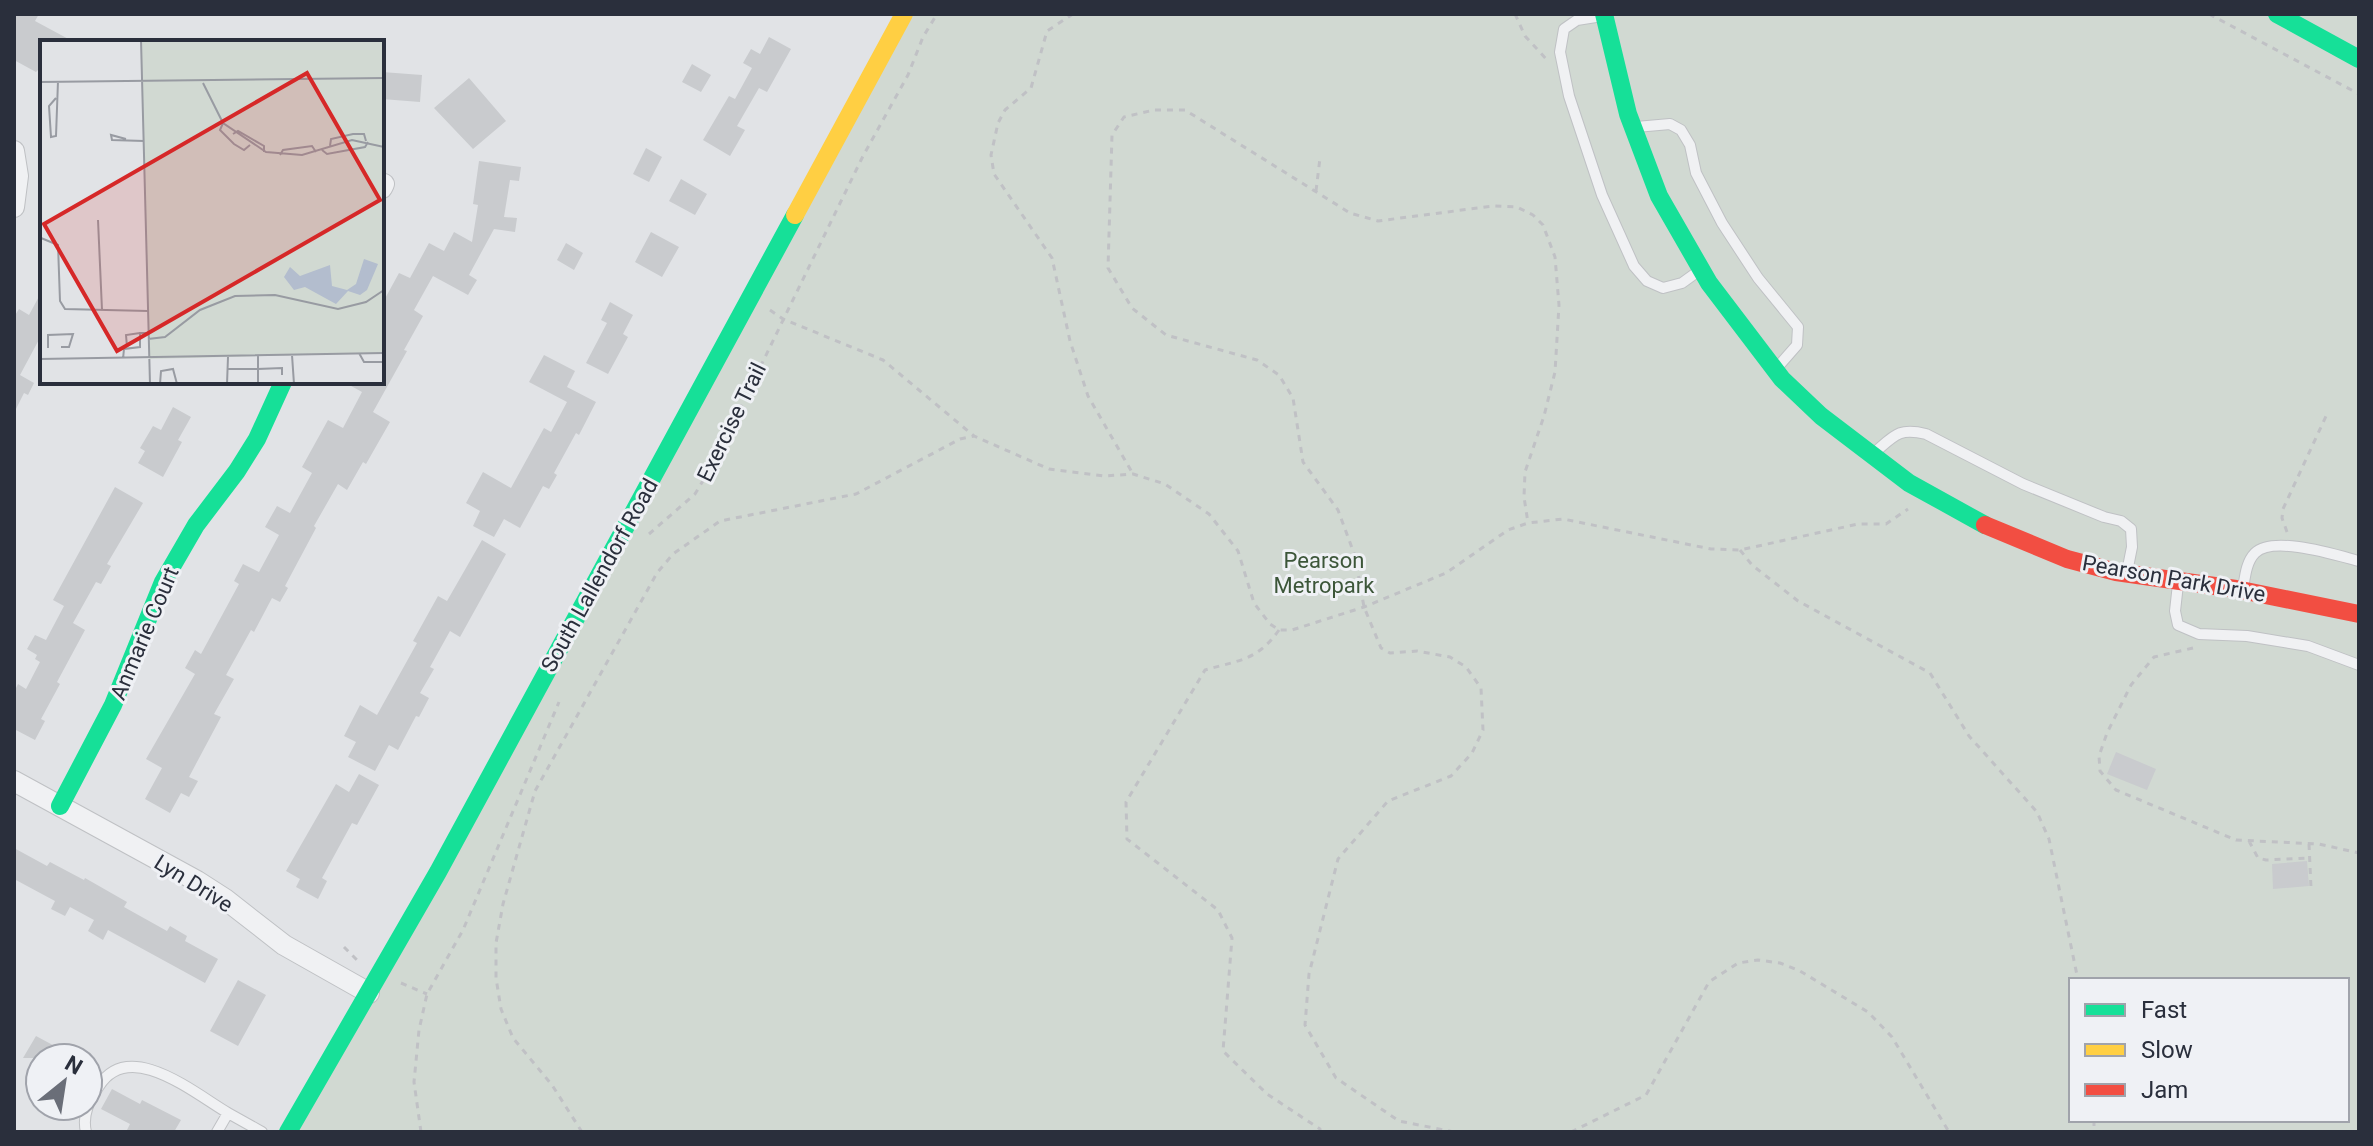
<svg xmlns="http://www.w3.org/2000/svg" width="2373" height="1146" font-family="Roboto,sans-serif">
<style>
.green{fill:#d1d9d2;fill-rule:evenodd}
.building{fill:#c9cbce}
.lines{fill:none;stroke-linecap:round;stroke-linejoin:round}
.lane-casing{stroke:#bfc1c4;stroke-width:12}
.street-casing{stroke:#bfc1c4;stroke-width:22}
.path{stroke:#c0c1c5;stroke-width:3;stroke-dasharray:6 6;stroke-linecap:butt}
.lane{stroke:#f0f1f3;stroke-width:10}
.street{stroke:#f0f1f3;stroke-width:20}
.fast{stroke:#16e098;stroke-width:18}
.slow{stroke:#ffcf43;stroke-width:18}
.jam{stroke:#f24e42;stroke-width:18}
.labels{text-anchor:middle;stroke-width:6;stroke-linejoin:round;paint-order:stroke}
.street-label{font-size:22px;fill:#2a2f3c;stroke:#eff1f5}
.park-label{font-size:22px;fill:#3c5639;stroke:#eff1f5}
.inset-road{fill:none;stroke:#989ba2;stroke-width:2}
.view{fill:#d62828;fill-opacity:0.15;stroke:#d62828;stroke-width:4}
.inset-edge{fill:none;stroke:#2a2f3c;stroke-width:4}
</style>
<rect width="100%" height="100%" fill="#e1e3e6"/>
<path class="green" d="M904,14H2359V1132H288ZM2071,980H2347V1120H2071Z"/>
<path class="building" d="M14,14H39L35,21L74,42H42V72L38,70L36,72L14,60Z
M769,37L791,49L767,92L759,88L737,126L745,130L730,156L703,140L729,96L735,99L752,68L743,63L751,49L760,54Z
M692,64L711,75L701,92L682,82Z
M382,72L422,75L420,102L382,99Z
M469,78L506,121L473,149L434,108Z
M646,148L662,157L649,182L633,174Z
M479,161L521,167L519,181L510,180L504,217L517,218L515,232L494,229L469,275L477,280L468,295L433,276L414,310L423,316L404,350L407,351L373,412L390,422L366,464L363,462L347,490L338,484L314,526L316,528L285,586L288,588L280,602L272,598L254,632L251,630L226,675L234,679L214,714L221,717L189,777L198,781L189,797L181,793L170,813L145,799L162,768L146,759L195,674L185,668L195,650L201,654L239,584L234,581L243,564L259,572L279,535L265,527L277,506L290,513L312,473L302,467L328,420L343,428L362,392L344,382H382V304L399,273L410,278L429,243L444,251L454,232L472,242L478,205L473,204Z
M681,179L707,194L695,215L669,201Z
M651,232L679,247L662,277L635,262Z
M566,243L583,253L574,270L557,260Z
M42,291V334L20,375L34,383L28,395L24,393L14,413V317L19,309L29,315Z
M610,302L633,315L623,334L628,337L608,374L586,363L607,323L601,320Z
M544,355L575,371L567,387L596,402L579,435L576,433L554,473L557,475L549,489L543,486L520,528L504,519L494,537L473,526L480,511L466,503L483,472L511,488L544,428L551,432L567,402L529,382Z
M173,407L191,417L178,440L182,442L163,477L138,463L145,451L140,448L153,426L161,430Z
M115,487L143,503L107,564L111,566L101,584L96,582L73,623L85,630L57,682L60,684L41,719L45,721L35,740L14,729V692L18,684L26,689L40,662L35,659L37,655L27,649L35,635L46,640L64,606L53,600Z
M482,540L506,554L460,637L450,631L430,667L434,669L420,693L429,698L419,717L416,716L398,750L389,745L375,771L348,757L356,742L344,736L360,705L377,715L417,643L413,641L438,596L447,601Z
M2116,752L2156,769L2147,790L2107,774Z
M359,774L379,785L357,825L352,823L322,878L327,881L318,899L296,887L300,879L286,871L336,784L349,792Z
M14,848L47,866L50,862L84,880L85,878L127,902L124,907L167,931L170,926L187,936L185,941L218,959L205,983L108,930L103,940L88,931L94,920L70,907L65,916L51,909L55,901L14,879Z
M2307,861L2309,886L2273,889L2272,864Z
M238,980L266,995L238,1046L210,1031Z
M36,1036L77,1058H23Z
M112,1089L140,1104L142,1100L181,1120L174,1132H126L130,1124L101,1109Z"/>
<g class="lines">
<g class="lane-casing">
<path id="lane" d="M1602,16L1577,20L1564,29L1560,52L1569,96L1602,195L1634,266L1647,281L1663,288L1682,283L1700,270
M1636,127L1670,124L1681,130L1690,145L1696,173L1722,223L1758,278L1798,327L1797,345L1776,369
M1873,454C1894,436 1898,427 1926,434L2023,484L2104,517L2121,521L2131,529L2132,547L2127,572
M2178,584L2175,611L2178,625L2199,634L2247,636L2308,646L2359,665
M2243,589C2245,577 2246,562 2255,553C2273,535 2336,555 2359,561
M86,1132C82,1115 89,1101 99,1086C129,1038 194,1093 228,1113
M217,1132L228,1113L262,1132"/>
</g>
<g class="street-casing">
<path id="street" d="M14,151L18,176L14,207
M382,188L384,184
M14,781L197,881L225,899L284,945L369,993"/>
</g>
<path class="path" d="M1073,14L1047,31L1031,88L1005,110L998,123L991,155L994,174L1052,258L1070,341L1088,396L1133,474
M1515,14L1525,36L1549,62
M2209,14L2359,94
M1316,191L1320,158
M770,310L783,319L883,360L974,436L1049,469L1105,476L1133,474L1165,484L1209,514L1238,551L1254,603L1270,624L1279,630H1292L1364,607L1446,573L1508,530L1528,523L1563,519L1711,549L1740,550L1858,524H1886L1908,509
M2287,532L2282,518L2283,509L2327,414
M649,534L695,494L713,464L863,156L908,75L923,37L937,14
M1740,550L1752,565L1798,601L1930,673L1969,736L2037,812L2049,839L2078,980
M1279,630C1257,661 1239,660 1205,670L1126,802L1127,839L1218,910L1232,938L1223,1051L1267,1094L1320,1129V1132
M2193,648L2154,657L2131,685L2107,733L2099,756L2100,771L2116,790L2236,840L2319,844L2359,853
M2249,841L2258,858L2266,860L2308,858
M2309,844L2311,888
M344,947L359,962
M401,983L427,994
M2094,1120V1132
M421,1132L414,1082L419,1030L427,994L463,930L559,702
M582,1132L552,1085L513,1038L501,1009L496,978V943L503,904L535,791L657,573L673,554L720,521L856,494L960,439L974,436
M1454,1132L1399,1121L1336,1078L1305,1025L1309,974L1338,859L1388,801L1451,776L1472,753L1483,730L1481,688L1466,667L1450,657L1417,651L1390,653L1381,648L1364,607L1355,556L1338,510L1303,462L1293,398L1279,375L1257,360L1166,335L1132,308L1108,268L1112,135L1124,117L1154,110H1185L1350,213L1378,221L1493,206L1517,207L1533,215L1543,225L1555,257L1559,305L1555,372L1544,416L1525,472L1524,497L1528,523
M1571,1132L1646,1095L1709,982L1738,963L1758,960L1780,963L1800,971L1868,1012L1892,1037L1949,1132"/>
<use href="#lane" class="lane"/>
<use href="#street" class="street"/>
<path class="fast" d="M1604,14L1628,114L1659,196L1709,283L1782,379L1821,416L1909,483L1985,525
M2277,14L2359,59
M60,806L113,705L163,582L196,525L237,471L257,439L283,382
M288,1132L438,872L795,215"/>
<path class="slow" d="M795,215L904,14"/>
<path class="jam" d="M1985,525L2067,559L2116,572L2236,589L2359,614"/>
</g>
<g class="labels">
<g class="street-label">
<text transform="translate(731 422) rotate(-64)" y="8">Exercise Trail</text>
<text transform="translate(599 575) rotate(-61)" y="8">South Lallendorf Road</text>
<text transform="translate(2174 578) rotate(10)" y="8">Pearson Park Drive</text>
<text transform="translate(144 633) rotate(-67)" y="8">Anmarie Court</text>
<text transform="translate(194 883) rotate(32)" y="8">Lyn Drive</text>
</g>
<g class="park-label">
<text x="1324" y="568">Pearson<tspan x="1324" dy="25">Metropark</tspan></text>
</g>
</g>
<g transform="translate(40 40)">
<rect width="344" height="344" fill="#e1e3e6"/>
<path d="M101,0H344V313L109,319Z" fill="#d1d9d2"/>
<path d="M324,219L338,224L327,250L320,255L308,251L296,264L265,247L254,250L244,237L250,227L260,236L290,225L292,246L307,250L316,244Z" fill="#b3bdce"/>
<path class="inset-road" d="M101,0L110,344M0,42L344,38M163,43L183,83L226,112L262,115L312,100L344,107M16,58L9,66L11,97L16,96L18,41M183,83L180,90L194,104L204,110L210,105M193,94L198,91L224,106V112M86,99L71,95L72,100L104,101M290,106L291,99L313,94H324L326,101M282,110L287,114L325,107L328,102M240,115L243,110L272,106L276,112M58,180L62,270M1,198L18,205L20,261L25,269L108,271M108,299L125,297L160,270L195,256L235,255L298,269L326,262L344,250M87,307L86,295L100,293M8,308V295L33,294L29,307H21M319,313L324,322H344M252,315L254,344M0,319L344,313M83,319L84,309L100,307V293H108M187,329H218V316M120,344L121,331L133,329L137,344M187,344L188,317M218,344V329L242,328V335"/>
<path class="view" d="M267,33L340,160L77,311L4,184Z"/>
<rect width="344" height="344" class="inset-edge"/>
</g>
<rect width="2373" height="1146" fill="none" stroke="#2a2f3c" stroke-width="32"/>
<rect x="2069" y="978" width="280" height="144" fill="#eff1f5" stroke="#a0a3ab" stroke-width="2"/>
<rect x="2085" y="1004" width="40" height="12" fill="#16e098" stroke="#a0a3ab" stroke-width="2"/>
<text x="2141" y="1018" font-size="24" fill="#2a2f3c">Fast</text>
<rect x="2085" y="1044" width="40" height="12" fill="#ffcf43" stroke="#a0a3ab" stroke-width="2"/>
<text x="2141" y="1058" font-size="24" fill="#2a2f3c">Slow</text>
<rect x="2085" y="1084" width="40" height="12" fill="#f24e42" stroke="#a0a3ab" stroke-width="2"/>
<text x="2141" y="1098" font-size="24" fill="#2a2f3c">Jam</text>
<g transform="translate(64 1082) rotate(30)"><circle r="38" fill="#eff1f5" stroke="#a0a3ab" stroke-width="2"/>
<path d="M0-6L14 30L0 20L-14 30Z" fill="#6a6e78"/>
<text y="-12" font-size="22" font-weight="bold" text-anchor="middle" fill="#2a2f3c">N</text>
</g>
</svg>
